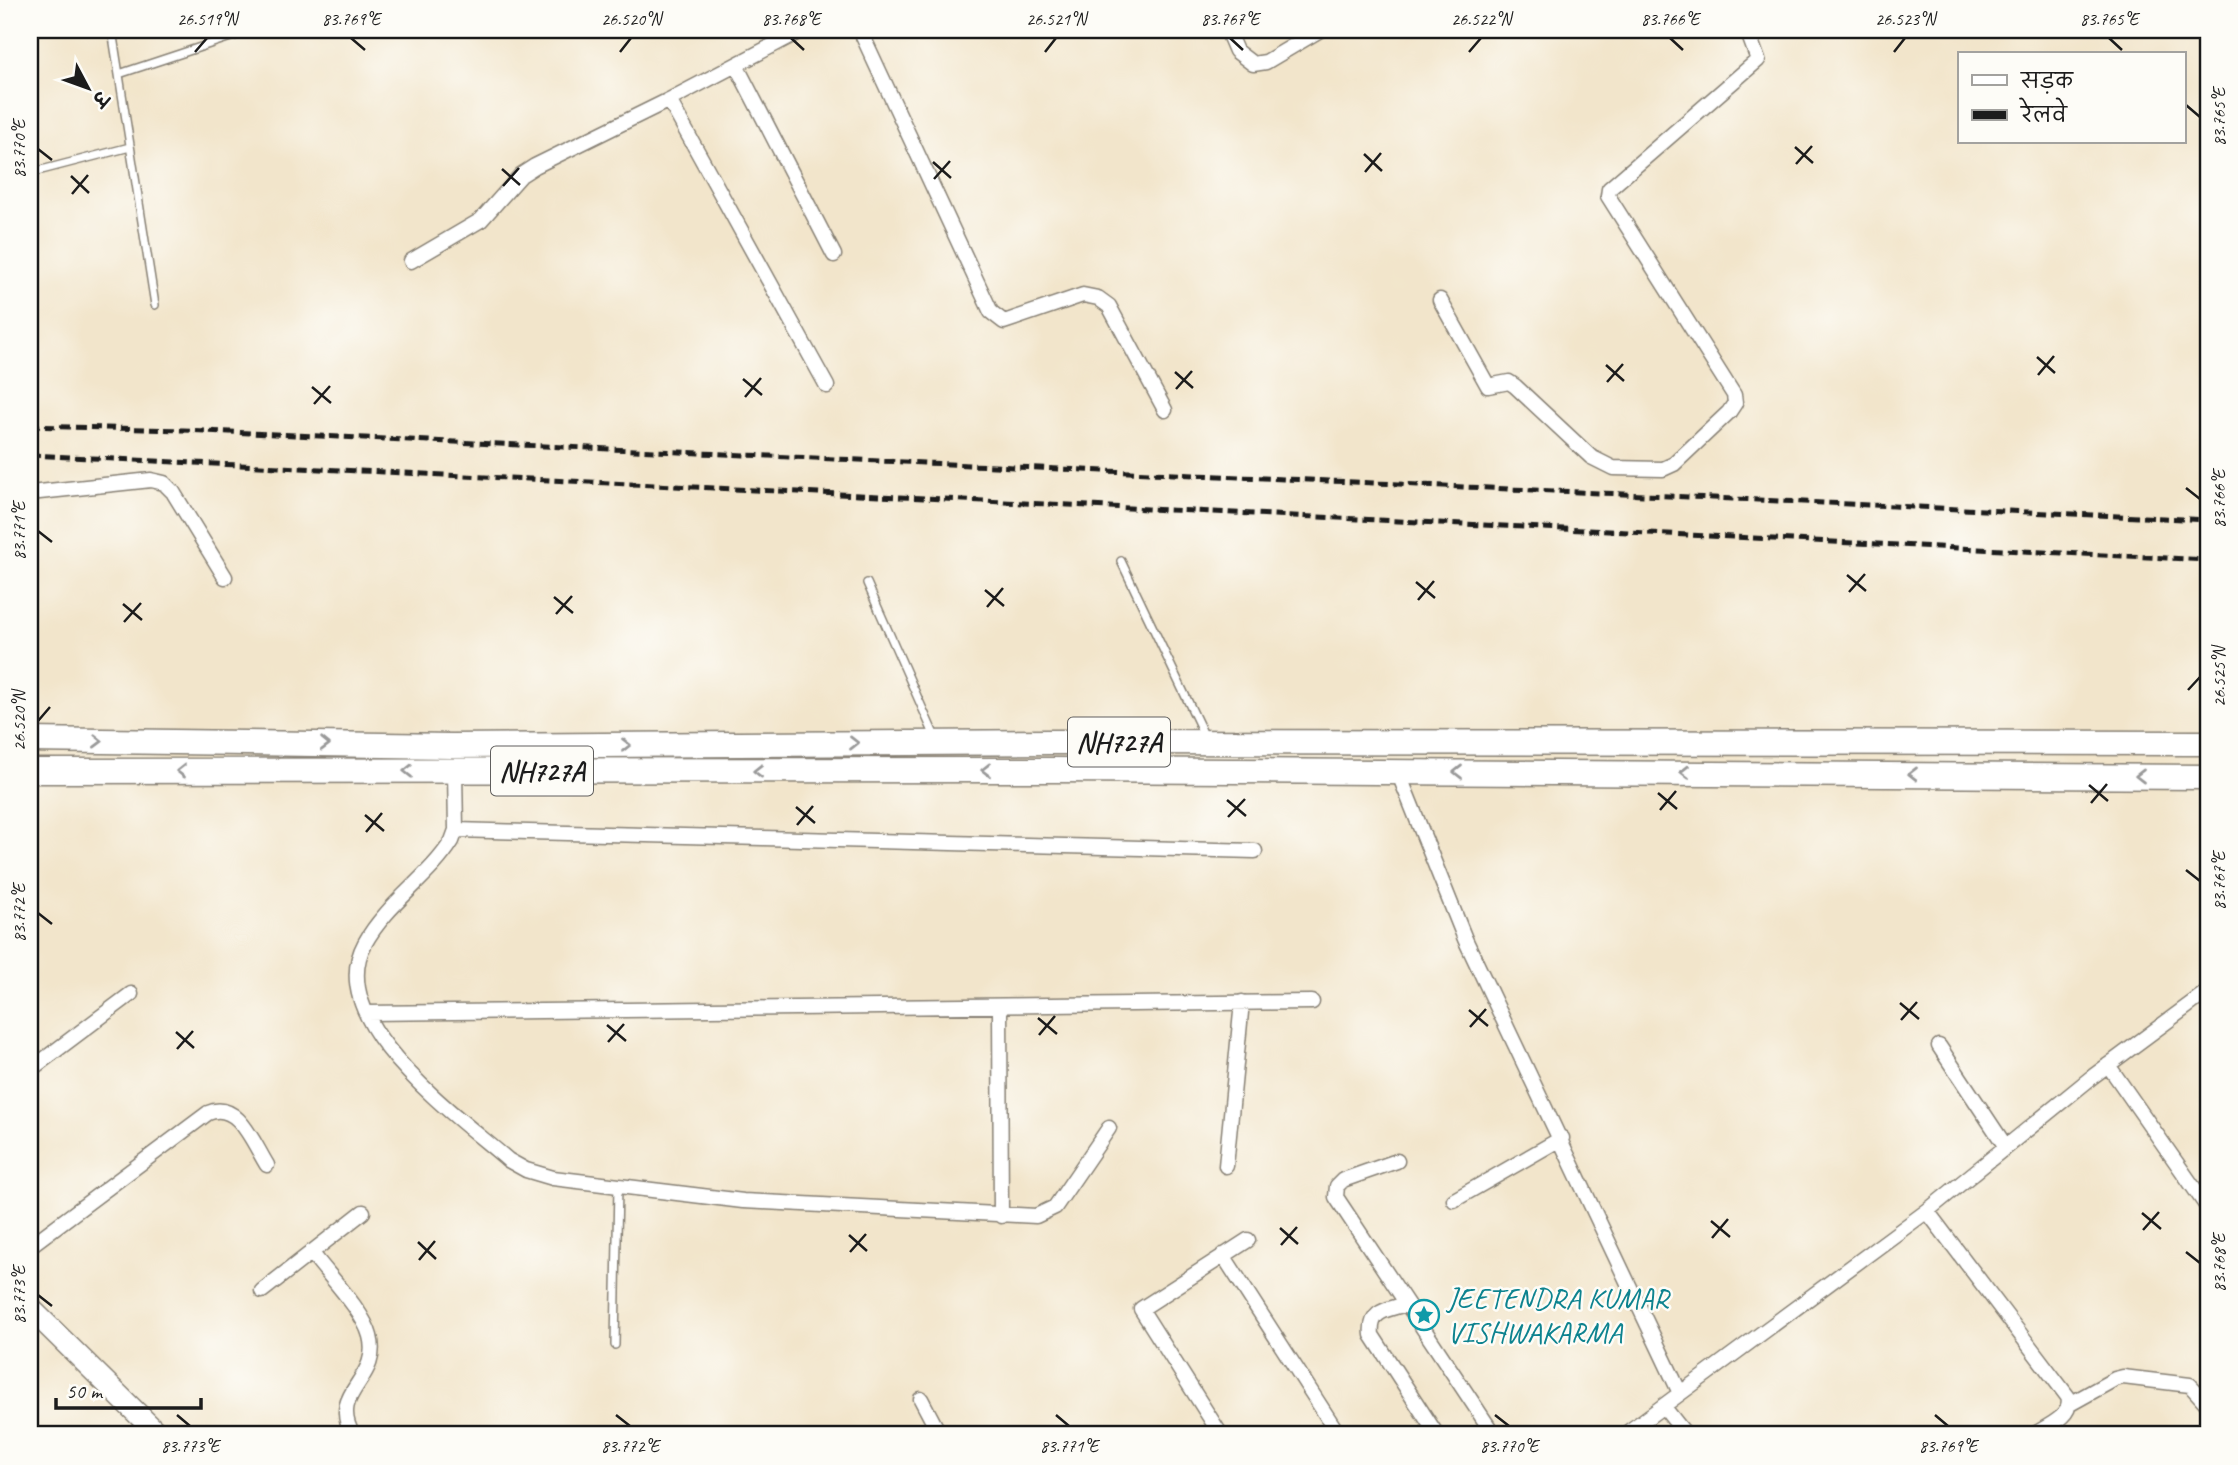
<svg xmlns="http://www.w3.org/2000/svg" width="2238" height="1465" font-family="Caveat,'Playpen Sans Deva',sans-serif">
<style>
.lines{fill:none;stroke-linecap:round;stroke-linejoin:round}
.service-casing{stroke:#878074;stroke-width:10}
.minor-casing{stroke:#878074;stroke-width:17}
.secondary-casing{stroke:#878074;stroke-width:24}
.trunk-casing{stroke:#878074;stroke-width:27}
.service{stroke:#fff;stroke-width:7}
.minor{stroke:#fff;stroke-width:14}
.secondary{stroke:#fff;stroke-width:21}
.trunk{stroke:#fff;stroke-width:24}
.rail{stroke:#1c1c1c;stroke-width:5;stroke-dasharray:10 5;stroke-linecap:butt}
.oneway{stroke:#999}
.ticks{fill:none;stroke:#1c1c1c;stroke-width:2.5}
.labels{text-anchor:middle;stroke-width:5;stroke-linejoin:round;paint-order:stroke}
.shield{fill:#fdfcf7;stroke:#605f5e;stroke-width:2}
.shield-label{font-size:28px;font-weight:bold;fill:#1c1c1c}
.culture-label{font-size:30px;fill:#0d838f;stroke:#fdfcf7;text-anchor:start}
.neatline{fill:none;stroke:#1c1c1c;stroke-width:2.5}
.ticks-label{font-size:18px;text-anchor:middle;fill:#1c1c1c}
</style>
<rect width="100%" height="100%" fill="#fdfcf7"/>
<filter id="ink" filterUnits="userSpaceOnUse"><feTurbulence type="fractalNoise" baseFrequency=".0143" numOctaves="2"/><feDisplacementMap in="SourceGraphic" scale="14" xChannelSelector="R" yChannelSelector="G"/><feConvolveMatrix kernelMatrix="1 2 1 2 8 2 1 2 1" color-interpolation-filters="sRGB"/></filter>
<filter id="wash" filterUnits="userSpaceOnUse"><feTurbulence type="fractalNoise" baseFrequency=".00686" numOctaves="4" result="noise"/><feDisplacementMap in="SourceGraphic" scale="28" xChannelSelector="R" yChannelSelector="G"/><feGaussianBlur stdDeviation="1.57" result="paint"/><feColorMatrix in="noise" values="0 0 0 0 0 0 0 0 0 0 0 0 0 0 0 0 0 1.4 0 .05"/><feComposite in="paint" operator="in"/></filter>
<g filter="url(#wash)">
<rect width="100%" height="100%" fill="#f2e5cb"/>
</g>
<g filter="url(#ink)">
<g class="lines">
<g class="service-casing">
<path id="service" d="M112,30L155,305
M119,74L252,30
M30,173L130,147
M1121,561L1205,737
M867,583L936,739
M615,1345L618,1186"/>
</g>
<g class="minor-casing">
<path id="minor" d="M860,30L991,312L1004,322L1083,295L1098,298L1109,306L1165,410
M1227,30L1236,51L1253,64L1266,62L1320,30
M736,65L834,255
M669,100L827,386
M411,261L481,220L521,175L535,166L669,100L802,30
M1440,300L1488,386L1509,382L1515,386L1591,457L1613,468L1663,469L1674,464L1729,412L1735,403L1734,395L1608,196L1609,189L1758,60L1747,30
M30,493L151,480L164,483L173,492L225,577
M455,771L456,830L452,841C429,878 386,904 365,943C322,1022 458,1116 508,1160L526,1170L553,1178L743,1201L1036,1216L1055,1207L1109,1128
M1398,772L1465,939L1680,1393
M456,830L1255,851
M1000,1008L1001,1216
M367,1013L1312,1002
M1939,1046L2006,1147
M2108,1065L2208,1208
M30,1070L131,994
M1397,1161L1343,1180L1337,1186L1336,1197L1494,1435
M1226,1166L1242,1002
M1454,1200L1562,1138
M1927,1211L2068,1397C2074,1416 2047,1426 2033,1435
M30,1246L208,1113C238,1100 253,1143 267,1165
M311,1252C328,1275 363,1310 370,1336C382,1381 327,1391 353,1435
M1223,1255L1339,1435
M262,1291L363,1212
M1406,1304C1387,1310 1369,1310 1372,1335L1437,1435
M921,1399L940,1435
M2070,1404L2115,1379L2123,1377L2190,1385L2208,1405
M1663,1406L1686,1435
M1221,1435L1141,1309L1248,1240
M1624,1435L1927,1211L2092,1077L2208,991"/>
</g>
<g class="secondary-casing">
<path id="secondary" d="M30,1308L159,1435"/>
</g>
<g class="trunk-casing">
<path id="trunk" d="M30,740L452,746L1051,742L2208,743
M30,771L1054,770L2208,777"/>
</g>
<use href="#service" class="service"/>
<use href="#minor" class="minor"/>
<use href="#secondary" class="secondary"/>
<use href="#trunk" class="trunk"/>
<path class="rail" d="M30,426L183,430L2208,520
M30,455L2208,560"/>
</g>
<defs><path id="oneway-chevron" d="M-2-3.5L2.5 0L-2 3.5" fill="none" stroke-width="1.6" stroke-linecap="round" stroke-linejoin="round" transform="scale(1.75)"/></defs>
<g class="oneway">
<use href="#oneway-chevron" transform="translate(98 741) rotate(1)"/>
<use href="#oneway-chevron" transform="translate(854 743)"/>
<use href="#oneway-chevron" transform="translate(325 744) rotate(1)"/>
<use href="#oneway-chevron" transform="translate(626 745)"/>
<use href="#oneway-chevron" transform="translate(986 770) rotate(180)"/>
<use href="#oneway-chevron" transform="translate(181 771) rotate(180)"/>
<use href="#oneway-chevron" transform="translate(408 771) rotate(180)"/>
<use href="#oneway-chevron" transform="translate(758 771) rotate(180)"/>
<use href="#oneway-chevron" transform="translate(1458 772) rotate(-180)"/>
<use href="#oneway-chevron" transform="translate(1685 772) rotate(-180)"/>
<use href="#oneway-chevron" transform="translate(1913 774) rotate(-180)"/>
<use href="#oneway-chevron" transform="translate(2140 776) rotate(-180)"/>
</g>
</g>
<path class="ticks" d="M351,38L365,50M791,38L804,50M1230,38L1243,50M1670,38L1683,50M2109,38L2122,50M195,52L207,38M620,52L631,38M1045,52L1056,38M1469,52L1481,38M1894,52L1905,38M2186,105L2200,117M1795,147L1813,163M38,149L52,160M1364,154L1382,171M933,162L951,178M1796,164L1812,146M502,169L520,185M1365,172L1381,153M71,176L89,193M934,179L950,161M503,186L519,168M72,194L88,175M2037,357L2055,373M1606,365L1624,381M1175,372L1193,388M2038,375L2054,356M743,379L762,395M1607,382L1623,364M312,387L331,403M1176,389L1192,371M745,397L761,378M314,404L330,386M2186,488L2200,499M38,531L52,542M1847,575L1866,591M1416,582L1435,598M985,590L1004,606M1849,592L1865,574M554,597L573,613M1418,600L1434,581M123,604L142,620M987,607L1003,588M556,614L572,596M124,622L141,603M2188,690L2200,677M38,721L50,707M2089,785L2108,801M1658,793L1677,809M1227,800L1246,816M2091,803L2107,784M796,807L815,823M1660,810L1676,791M365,815L384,831M1228,817L1245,799M797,825L813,806M366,832L382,813M2186,870L2200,881M38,913L52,924M1900,1003L1919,1019M1469,1010L1488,1026M1038,1018L1057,1034M1901,1020L1917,1002M607,1025L626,1041M1470,1027L1486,1009M176,1032L194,1048M1039,1035L1055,1016M608,1042L624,1024M177,1049L193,1031M2142,1213L2161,1229M1711,1221L1730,1237M1280,1228L1298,1244M2143,1230L2159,1212M849,1235L867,1251M1712,1238L1728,1219M418,1242L436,1259M1281,1245L1297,1227M850,1252L866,1234M2186,1252L2200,1263M419,1260L435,1241M38,1295L52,1306M177,1415L190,1426M616,1415L630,1426M1056,1415L1069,1426M1495,1415L1509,1426M1935,1415L1948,1426"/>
<defs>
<g id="sight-ring" transform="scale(1.575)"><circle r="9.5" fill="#fdfcf7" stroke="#0f9aa8" stroke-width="1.5"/><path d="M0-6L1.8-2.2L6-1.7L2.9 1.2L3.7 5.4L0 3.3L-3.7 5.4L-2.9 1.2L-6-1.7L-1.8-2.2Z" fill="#0f9aa8"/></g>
</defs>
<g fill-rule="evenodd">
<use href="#sight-ring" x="1424" y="1315"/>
</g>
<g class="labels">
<g class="shield">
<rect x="1068" y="717.5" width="102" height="49" rx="5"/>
<rect x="491" y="746.5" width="102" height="49" rx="5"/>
</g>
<g class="shield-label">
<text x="1119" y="752">NH727A</text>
<text x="542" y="781">NH727A</text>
</g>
<g class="culture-label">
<text x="1447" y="1308">JEETENDRA KUMAR<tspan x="1447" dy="34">VISHWAKARMA</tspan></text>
</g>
</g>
<rect width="2238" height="1465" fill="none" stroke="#fdfcf7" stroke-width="77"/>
<rect x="1958" y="52" width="228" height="91" fill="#fdfcf7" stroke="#a3a29f" stroke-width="2"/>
<rect x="1972" y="75" width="35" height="10" fill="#ffffff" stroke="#a3a29f" stroke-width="2"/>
<text x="2021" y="88" font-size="21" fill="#1c1c1c">सड़क</text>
<rect x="1972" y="110" width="35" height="10" fill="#1c1c1c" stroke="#a3a29f" stroke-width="2"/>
<text x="2021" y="122" font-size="21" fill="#1c1c1c">रेलवे</text>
<g transform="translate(88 88) rotate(131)" stroke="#fdfcf7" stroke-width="5" paint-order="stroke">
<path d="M0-5L12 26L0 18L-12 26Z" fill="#1c1c1c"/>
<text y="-10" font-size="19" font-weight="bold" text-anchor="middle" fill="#1c1c1c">उ</text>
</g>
<path d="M56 1398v10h145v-10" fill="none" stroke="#1c1c1c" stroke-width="3.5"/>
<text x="66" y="1398" font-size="21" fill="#1c1c1c" stroke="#fdfcf7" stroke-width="5" paint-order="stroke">50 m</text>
<rect x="38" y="38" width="2162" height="1388" class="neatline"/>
<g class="ticks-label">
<text x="207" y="25">26.519°N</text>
<text x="351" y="25">83.769°E</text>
<text x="631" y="25">26.520°N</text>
<text x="791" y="25">83.768°E</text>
<text x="1056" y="25">26.521°N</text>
<text x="1230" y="25">83.767°E</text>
<text x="1481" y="25">26.522°N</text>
<text x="1670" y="25">83.766°E</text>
<text x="1905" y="25">26.523°N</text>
<text x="2109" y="25">83.765°E</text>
<text transform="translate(2219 117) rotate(-90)" y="6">83.765°E</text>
<text transform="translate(19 149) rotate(-90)" y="6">83.770°E</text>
<text transform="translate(2219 499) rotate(-90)" y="6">83.766°E</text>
<text transform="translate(19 531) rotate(-90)" y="6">83.771°E</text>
<text transform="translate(2219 677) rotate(-90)" y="6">26.525°N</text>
<text transform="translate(19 721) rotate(-90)" y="6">26.520°N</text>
<text transform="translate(2219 881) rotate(-90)" y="6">83.767°E</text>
<text transform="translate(19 913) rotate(-90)" y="6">83.772°E</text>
<text transform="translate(2219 1263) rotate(-90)" y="6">83.768°E</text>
<text transform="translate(19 1295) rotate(-90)" y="6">83.773°E</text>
<text x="190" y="1452">83.773°E</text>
<text x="630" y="1452">83.772°E</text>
<text x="1069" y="1452">83.771°E</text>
<text x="1509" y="1452">83.770°E</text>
<text x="1948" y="1452">83.769°E</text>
</g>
</svg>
